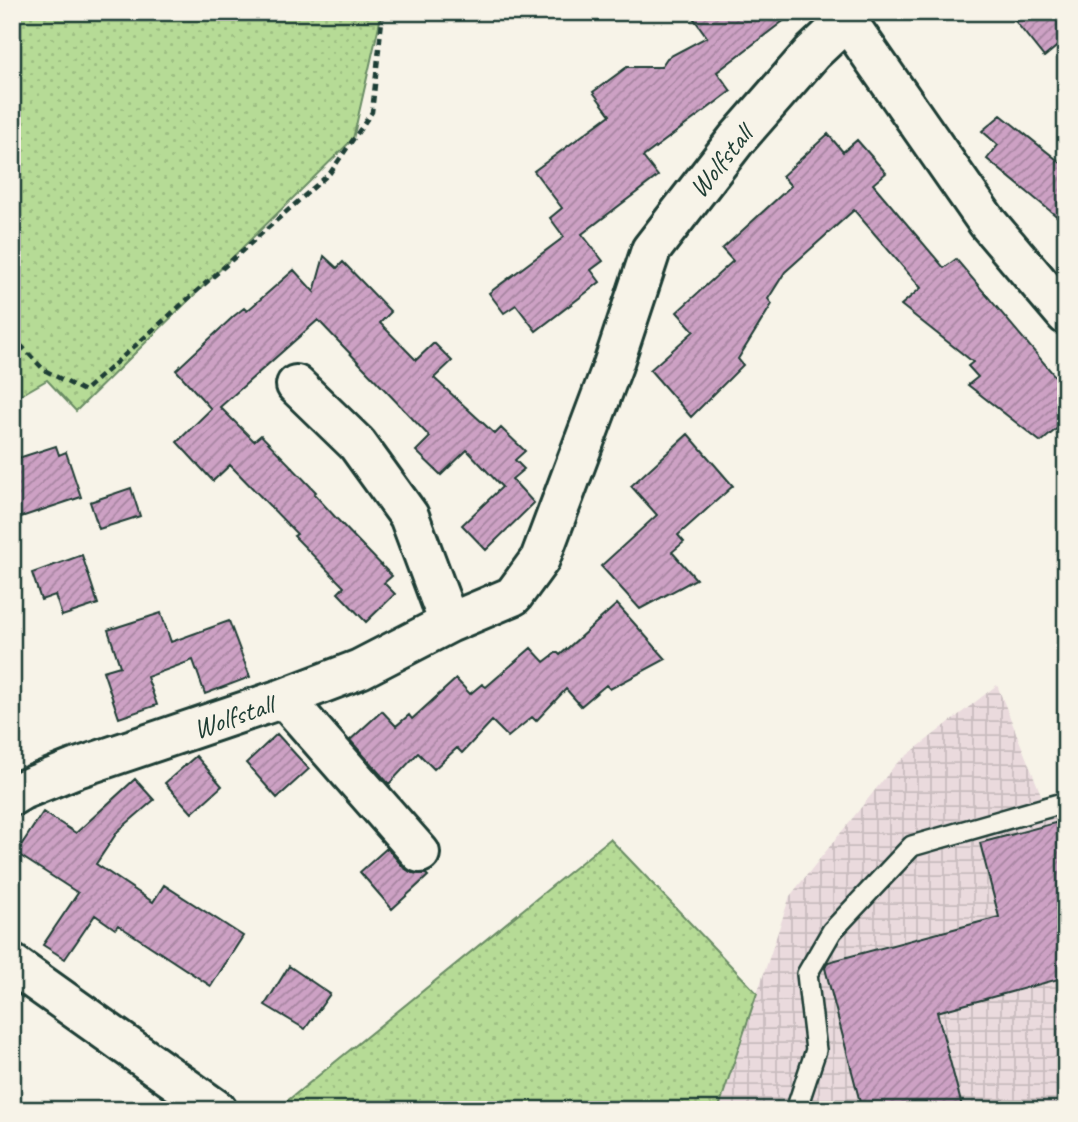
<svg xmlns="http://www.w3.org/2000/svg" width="1078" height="1122" font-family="Caveat,sans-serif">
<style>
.industrial{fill:url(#industrial-grid)}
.green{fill:url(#green-dots);stroke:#6a8c65;stroke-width:2}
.building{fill:url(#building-hatch);stroke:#1f3d34;stroke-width:2}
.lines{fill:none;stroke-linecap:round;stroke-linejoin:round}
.lane-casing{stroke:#1f3d34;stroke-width:24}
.street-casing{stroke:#1f3d34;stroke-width:44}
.secondary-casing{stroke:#1f3d34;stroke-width:44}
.path{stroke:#1f3d34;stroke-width:4.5;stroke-dasharray:7 5;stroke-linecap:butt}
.lane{stroke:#f7f3e8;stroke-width:19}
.street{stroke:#f7f3e8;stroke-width:38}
.secondary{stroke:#f7f3e8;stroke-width:38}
.labels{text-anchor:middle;stroke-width:7;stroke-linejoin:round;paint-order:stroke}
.street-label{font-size:28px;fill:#1f3d34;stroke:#f7f3e8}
</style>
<defs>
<pattern id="industrial-grid" width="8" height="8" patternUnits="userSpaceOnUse" patternTransform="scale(1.75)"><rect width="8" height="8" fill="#eadadd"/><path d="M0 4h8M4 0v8" fill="none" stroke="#c8bcbe"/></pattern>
<pattern id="green-dots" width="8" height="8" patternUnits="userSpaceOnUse" patternTransform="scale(1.75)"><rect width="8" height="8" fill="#b6db96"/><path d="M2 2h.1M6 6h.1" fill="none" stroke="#9cbd82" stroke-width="1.8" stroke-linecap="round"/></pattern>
<pattern id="building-hatch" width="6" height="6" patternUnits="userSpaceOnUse" patternTransform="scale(1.75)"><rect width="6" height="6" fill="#cda1c4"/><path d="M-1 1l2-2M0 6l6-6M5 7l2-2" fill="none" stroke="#a684a0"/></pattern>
</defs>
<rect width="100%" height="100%" fill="#f7f3e8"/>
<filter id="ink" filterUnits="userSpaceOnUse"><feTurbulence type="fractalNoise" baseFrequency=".0143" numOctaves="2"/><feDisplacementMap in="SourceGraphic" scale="14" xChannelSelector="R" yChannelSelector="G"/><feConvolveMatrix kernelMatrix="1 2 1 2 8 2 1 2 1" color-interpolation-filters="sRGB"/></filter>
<g filter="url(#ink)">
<path class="industrial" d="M997,685L1042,797L1066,791V1110H718L790,896L896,764Z"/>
<path class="green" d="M12,12H382L353,139L76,411L47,380L12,400Z
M610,839L757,993L718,1110H276Z"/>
<path class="building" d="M689,12H795L717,72L731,91L643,157L658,176L582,234L603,261L591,270L600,282L536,331L516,305L504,313L489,293L564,237L550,218L562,208L534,171L610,115L593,92L627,67H661L667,58L707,37Z
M1008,12H1066V39L1044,57Z
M1001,115L1066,167V224L987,159L998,145L982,131Z
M828,134L843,152L857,140L886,173L873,184L944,268L956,259L1066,389V421L1041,442L968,385L978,377L968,366L973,362L901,305L921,288L854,210L785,272L768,299L772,304L738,359L743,365L691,417L650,370L694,331L677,312L733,261L722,249L791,186L782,176Z
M324,256L337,268L343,262L391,312L380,323L416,360L434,343L452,361L434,378L495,434L501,428L525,451L515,460L524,469L512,479L534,503L486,550L462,525L502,487L467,450L441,475L416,451L430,437L318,320L220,407L254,441L261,435L316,492L314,494L337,519L392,576L384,583L395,594L366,622L338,593L344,587L294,536L297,534L230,465L213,481L177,442L211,409L176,370L234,316L244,308L247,311L294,270L314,292Z
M688,434L733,486L678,535L684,542L672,552L696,579L640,609L601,566L657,515L631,486Z
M56,446L59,455L66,452L81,497L12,520V460Z
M131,488L140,516L99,529L90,502Z
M82,555L98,604L62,616L55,595L41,600L32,573Z
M617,604L666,659L610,689L606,685L581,706L566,689L536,721L532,717L508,737L492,721L462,753L457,748L434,769L418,753L389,784L350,740L382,711L396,726L409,715L412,719L456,679L470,694L482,684L486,687L531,648L544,662L557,652L560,655Z
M161,613L171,642L229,621L250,677L205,694L193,660L147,677L157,705L119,718L103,671L120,666L108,630Z
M277,734L309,769L277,798L246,763Z
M196,756L222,786L192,813L165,783Z
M135,779L154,800L118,831L96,864L153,902L164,885L243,936L211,986L118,925L115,929L95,915L65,959L43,945L78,893L16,853L43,812L76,833Z
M1066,820V977L937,1012L963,1110H862L825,968L828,962L999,917L980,843Z
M387,848L404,868L412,873L426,874L428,876L392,909L360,872Z
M289,966L330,994L305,1029L265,1005Z"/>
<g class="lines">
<g class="lane-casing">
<path id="lane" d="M796,1110L816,1050L807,974L832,931L912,846L1066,802"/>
</g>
<g class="street-casing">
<path id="street" d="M841,12L987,222L1066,315
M296,385L357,444L409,516L449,623
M284,698L420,853
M12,796L22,790L74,769L284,698L360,669L449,623L513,596L540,559L613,365L651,250L736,140L812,53L846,21"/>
</g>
<g class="secondary-casing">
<path id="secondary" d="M12,964L217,1110"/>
</g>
<path class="path" d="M12,336L44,370L84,391L330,173L372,112L383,12"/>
<use href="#lane" class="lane"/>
<use href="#street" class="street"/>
<use href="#secondary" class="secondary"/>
</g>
</g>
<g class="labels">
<g class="street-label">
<text transform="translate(720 161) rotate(-51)" y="10">Wolfstall</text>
<text transform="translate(233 716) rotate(-19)" y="10">Wolfstall</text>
</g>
</g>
<rect width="1078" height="1122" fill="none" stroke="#f7f3e8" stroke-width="42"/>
<rect x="21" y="21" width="1036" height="1080" fill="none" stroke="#1f3d34" stroke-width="2.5" filter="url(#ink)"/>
</svg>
